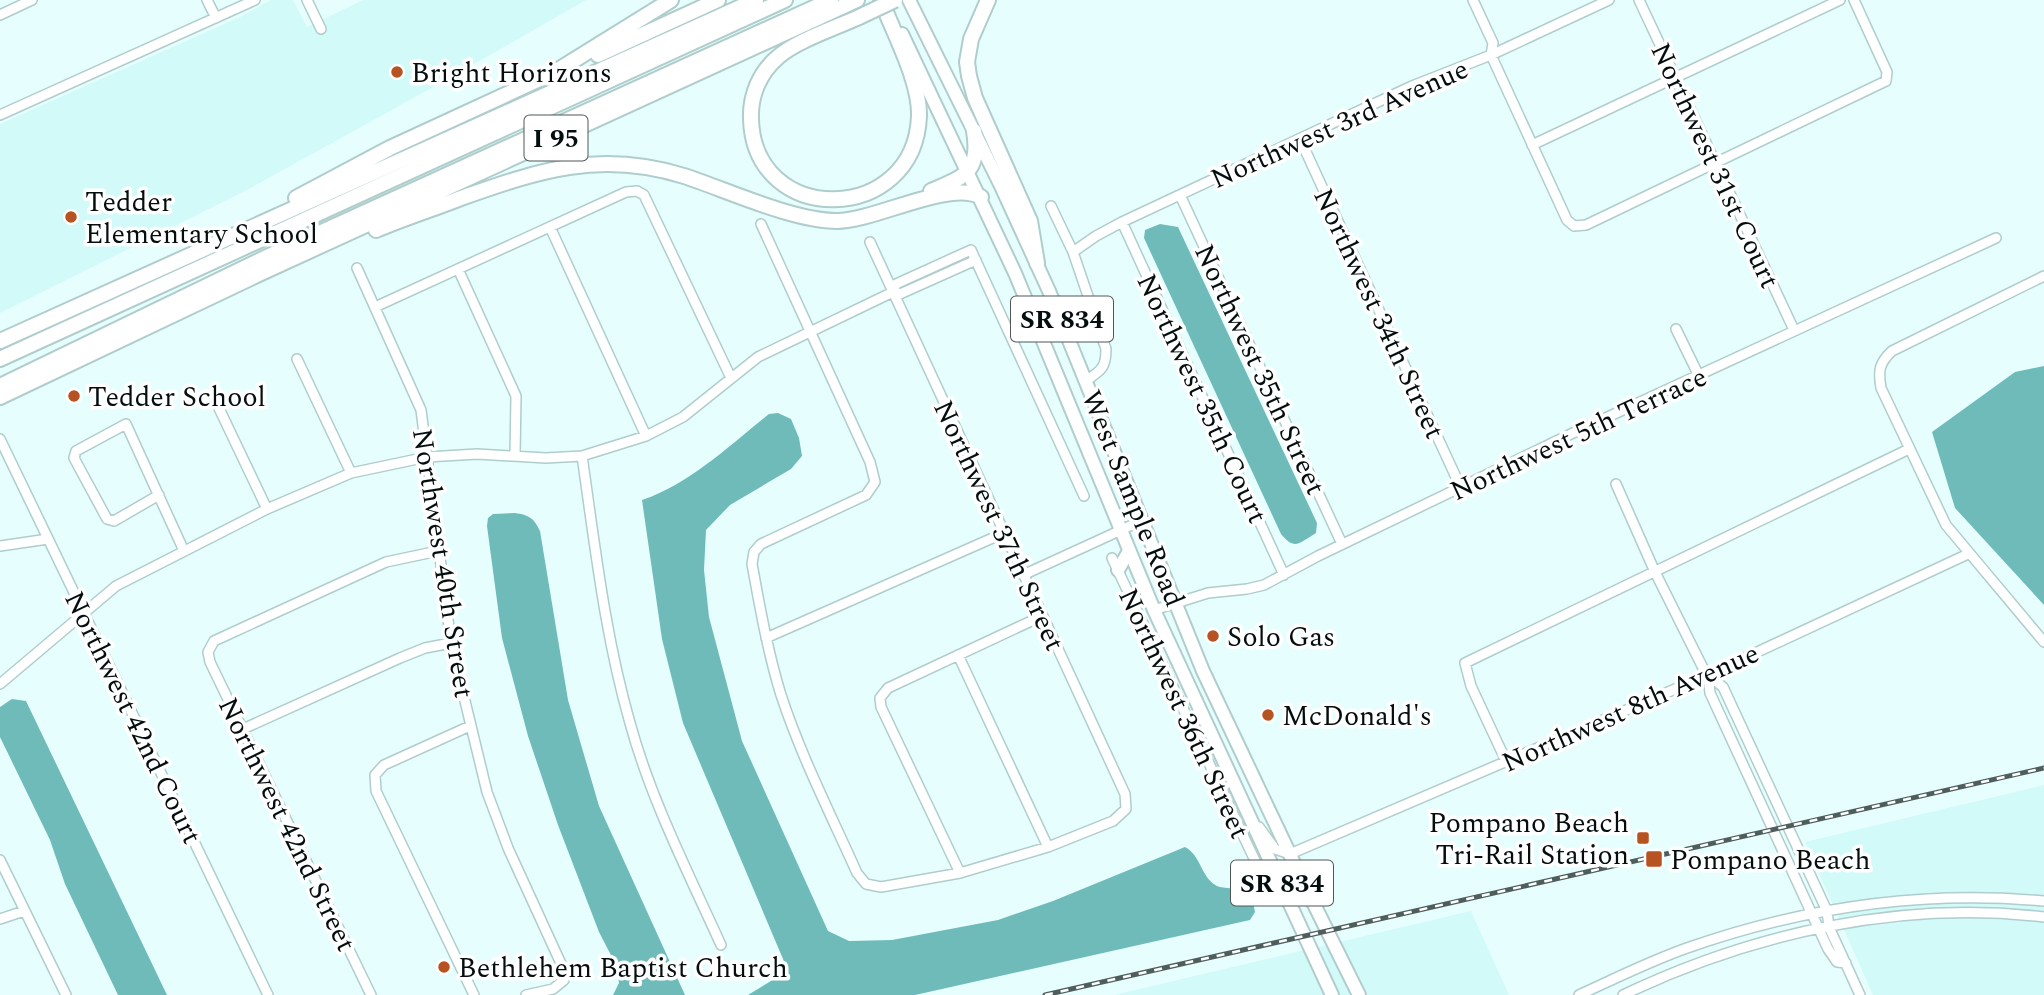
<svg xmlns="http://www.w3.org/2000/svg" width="2044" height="995" font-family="Spectral,serif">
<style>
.built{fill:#d1faf8}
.water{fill:#6fbbba}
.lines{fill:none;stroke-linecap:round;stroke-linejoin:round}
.minor-casing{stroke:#afcdcc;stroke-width:12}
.major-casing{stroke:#afcdcc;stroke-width:16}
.highway-casing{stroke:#afcdcc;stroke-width:18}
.minor{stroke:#fff;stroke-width:9}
.major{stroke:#fff;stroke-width:12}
.highway{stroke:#fff;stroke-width:14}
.rail-casing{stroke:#4f5d5d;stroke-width:5}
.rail{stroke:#fff;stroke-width:2.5;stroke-dasharray:8;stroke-linecap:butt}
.highway-bridge-casing{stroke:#afcdcc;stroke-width:18;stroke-linecap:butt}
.highway-bridge{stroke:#fff;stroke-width:14}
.poi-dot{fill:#b75221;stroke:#fff;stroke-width:2.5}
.labels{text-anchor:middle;stroke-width:7;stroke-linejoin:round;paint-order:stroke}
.shield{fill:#fff;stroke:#505656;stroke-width:2}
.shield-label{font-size:26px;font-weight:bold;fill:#050e0e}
.poi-label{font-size:28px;fill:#050e0e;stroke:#fff;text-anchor:start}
.street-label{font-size:28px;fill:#050e0e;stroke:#fff}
</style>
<rect width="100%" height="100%" fill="#e6fffe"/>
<path class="built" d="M271,0H293L307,27L363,0H586L457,74L245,191L0,313V124L240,17Z
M2044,785V995H1873L1805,842Z
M1471,911L1509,995H1114Z"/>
<path class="water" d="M1160,224L1178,227L1317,523L1316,533C1299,543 1295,551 1281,534L1144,238L1145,230Z
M2044,366V605L1955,508L1932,432L2015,372Z
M778,413L791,419L799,438L802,456L791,469L730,505L706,530L704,570L709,617L742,741L828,931L849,941L892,940L998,920L1053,901L1185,847C1201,855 1201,878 1217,886C1224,889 1238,888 1246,889L1252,897L1255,912L1250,920L915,995H748L774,979L786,966L683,723L662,639L642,500C690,484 730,445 769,414Z
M515,513C529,515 534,518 540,531L568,700L599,806L685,995H613L619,983L616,965L599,932L558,825L528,736L502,638L487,526L488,518L493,514Z
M12,699L26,701L167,995H118L65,884L50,840L0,737V707Z"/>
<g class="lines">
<g class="minor-casing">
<path id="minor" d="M207,0L216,18
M307,0L321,29
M1473,0L1493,43L1491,55L1567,220L1574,226L1586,225L1886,81L1887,72L1854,0
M1639,0L1794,330
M0,15L32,0
M0,115L255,0
M1300,139L1461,488
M1532,145L1840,0
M1180,195L1342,544
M1051,206L1073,252L1106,349C1106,367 1102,370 1087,380
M1122,222L1284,575
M761,224L870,462L875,482L866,495L761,544L754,552L752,564C760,608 768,653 781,695C801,756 831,815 857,873L866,884L881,887L960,873L1048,847L1113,821L1126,809L1125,794L870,242
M550,227L646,436
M1073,252L1096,236L1122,222L1412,86L1491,55L1609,0
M357,268L421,410L451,643L487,792L508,848L563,968L564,980L553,989L526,995
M458,269L516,396L515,455
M2044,276L1892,351C1879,363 1878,371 1881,388L1946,525L2044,642
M893,292L900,294L976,260
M375,307L626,192L637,191L644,195L731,378
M1676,329L1699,376
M297,359L351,473
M216,402L267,509
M0,439L268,995
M582,456C595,546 605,636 630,723C651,800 688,872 721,945
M1616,484L1655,572L1703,668L1708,675L1723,687L1827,911L1829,927L1860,995
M159,495L114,521L107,519L74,458L76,451L126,424L184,551
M0,546L48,539
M1112,558L1258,867
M1023,575L1143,520
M1154,610L1208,593L1247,589L1264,585L1318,556L1573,433L1996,238
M766,638L1004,533
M958,655L1048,847
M1708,675L1710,693L1828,949L1837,962L1846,963
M0,684L116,586L267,509L351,473L427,457L477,454L546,458L582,456L646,436L683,417L758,357L893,292L896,284L971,250L1084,496
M470,726L384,765L375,775L376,791L474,995
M243,729L400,658L425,648L451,643
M1506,761L1471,686L1465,663L1909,449
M1259,827L1275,849L1290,854L1708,675L1968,554
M0,860L66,995
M960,873L881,707L880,698L888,688L1042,616
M0,919L24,911
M371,995L210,662L208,652L214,641L386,562L438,551
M1579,995C1614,979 1650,961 1687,948C1801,908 1923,890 2044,901
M1623,995C1753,933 1900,900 2044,917"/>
</g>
<g class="major-casing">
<path id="major" d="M909,0L1001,186L1049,291L1203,671L1302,880L1359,995
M902,34L1015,273L1154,610L1332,995
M1118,570L1129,551"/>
</g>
<g class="highway-casing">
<path id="highway" d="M988,0L971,39L967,62L969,76L975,98L1030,221L1037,263
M859,17C835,28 796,41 778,57C760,72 750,95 751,119C754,228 915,225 919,116C920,81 894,34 881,0
M598,55L718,0
M931,191C964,177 981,172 974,131
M296,198L390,148L555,72L671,0
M376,230C404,218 433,209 461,198C540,170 600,150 684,176C727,190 793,221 837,221C875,221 950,179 981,197
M0,341L756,0
M0,359L785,0
M0,386L271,255L831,0
M0,397L261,273L857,0"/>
</g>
<use href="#minor" class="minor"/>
<use href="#major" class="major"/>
<use href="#highway" class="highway"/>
<g class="rail-casing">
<path id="rail" d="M1045,995L2044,768"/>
</g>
<use href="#rail" class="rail"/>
<g class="highway-bridge-casing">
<path id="highway-bridge" d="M859,17L895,0"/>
</g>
<use href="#highway-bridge" class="highway-bridge"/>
</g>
<g class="poi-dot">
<circle cx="397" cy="72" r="7"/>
<circle cx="71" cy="217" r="7"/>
<circle cx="74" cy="396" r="7"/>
<circle cx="1213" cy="636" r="7"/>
<circle cx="1268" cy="715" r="7"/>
<rect x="1636" y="831" width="14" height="14" rx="3.5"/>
<rect x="1645" y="850" width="18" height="18" rx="3.5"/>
<circle cx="444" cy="967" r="7"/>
</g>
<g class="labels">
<g class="shield">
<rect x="524.5" y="115.5" width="63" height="45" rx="5"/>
<rect x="1011" y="296.5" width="102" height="45" rx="5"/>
<rect x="1231" y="860.5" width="102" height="45" rx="5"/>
</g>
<g class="shield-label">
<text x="556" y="147">I 95</text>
<text x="1062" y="328">SR 834</text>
<text x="1282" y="892">SR 834</text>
</g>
<g class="poi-label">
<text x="411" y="82">Bright Horizons</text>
<text x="85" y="211">Tedder<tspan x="85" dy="32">Elementary School</tspan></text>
<text x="88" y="406">Tedder School</text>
<text x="1227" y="646">Solo Gas</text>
<text x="1282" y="725">McDonald's</text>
<text x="1629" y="832" text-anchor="end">Pompano Beach<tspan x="1629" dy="32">Tri-Rail Station</tspan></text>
<text x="1670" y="869">Pompano Beach</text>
<text x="458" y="977">Bethlehem Baptist Church</text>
</g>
<g class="street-label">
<text transform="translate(1339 123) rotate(-24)" y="10">Northwest 3rd Avenue</text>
<text transform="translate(1716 165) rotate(65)" y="10">Northwest 31st Court</text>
<text transform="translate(1380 313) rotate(65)" y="10">Northwest 34th Street</text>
<text transform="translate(1261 369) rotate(65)" y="10">Northwest 35th Street</text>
<text transform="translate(1203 398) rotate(65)" y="10">Northwest 35th Court</text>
<text transform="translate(1578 433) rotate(-25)" y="10">Northwest 5th Terrace</text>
<text transform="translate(1134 498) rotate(68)" y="10">West Sample Road</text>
<text transform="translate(1000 525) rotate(65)" y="10">Northwest 37th Street</text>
<text transform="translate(444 563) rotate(81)" y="10">Northwest 40th Street</text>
<text transform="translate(1630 707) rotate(-24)" y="10">Northwest 8th Avenue</text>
<text transform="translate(1185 713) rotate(65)" y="10">Northwest 36th Street</text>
<text transform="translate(134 717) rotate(64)" y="10">Northwest 42nd Court</text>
<text transform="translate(288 824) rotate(64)" y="10">Northwest 42nd Street</text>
</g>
</g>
</svg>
